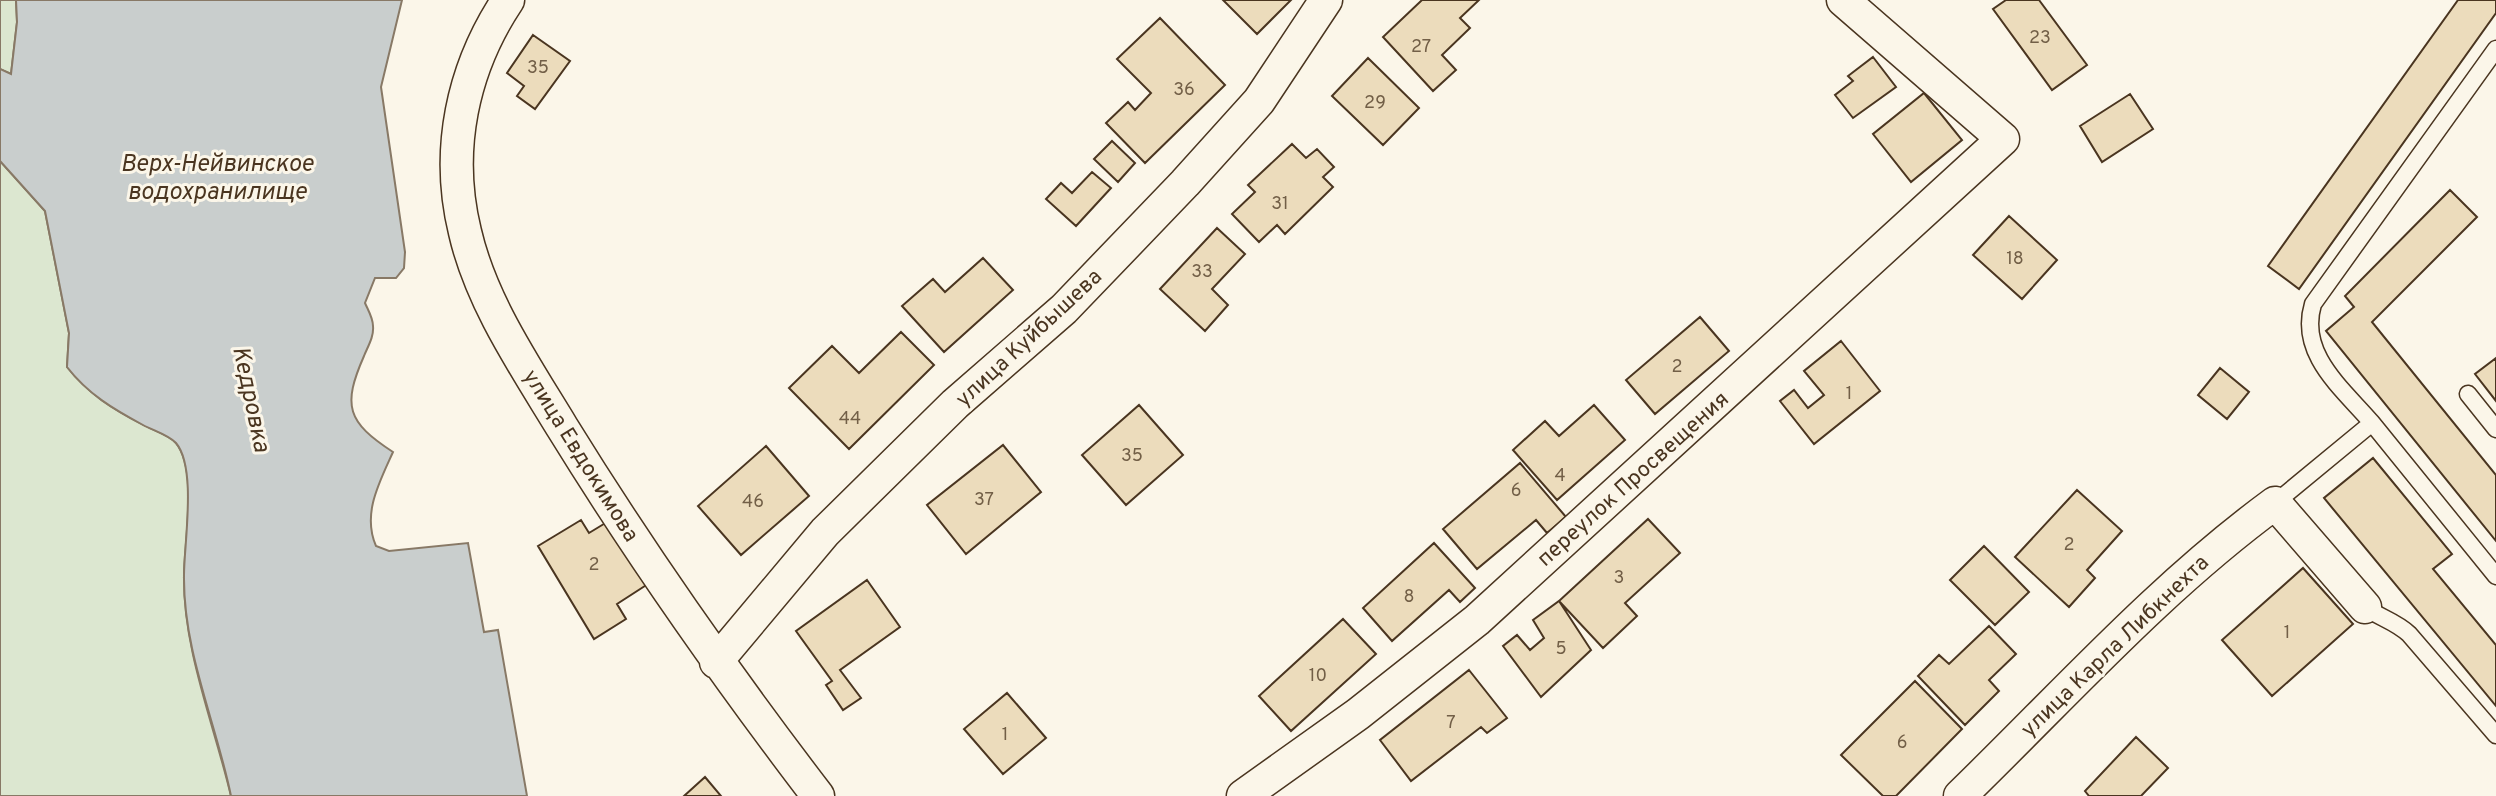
<svg xmlns="http://www.w3.org/2000/svg" width="2496" height="796" font-family="Overpass,sans-serif">
<style>
.green{fill:#dce7d0;stroke:#887966;stroke-width:2}
.water{fill:#c9cecd;stroke:#887966;stroke-width:2}
.building{fill:#ecdcbc;stroke:#4a3520;stroke-width:2}
.lines{fill:none;stroke-linecap:round;stroke-linejoin:round}
.service-casing{stroke:#4a3520;stroke-width:19}
.minor-casing{stroke:#4a3520;stroke-width:35}
.service{stroke:#fbf6e9;stroke-width:16}
.minor{stroke:#fbf6e9;stroke-width:32}
.labels{text-anchor:middle;stroke-width:6;stroke-linejoin:round;paint-order:stroke}
.number-label{font-size:18px;fill:#725f47}
.street-label{font-size:22px;fill:#4a3520;stroke:#fbf6e9}
.water-label{font-size:24px;font-style:italic;fill:#4a3520;stroke:#fbf6e9}
</style>
<rect width="100%" height="100%" fill="#fbf6e9"/>
<path class="green" d="M0,0H16L17,22L11,74L0,69Z
M0,161L45,211L69,333L67,367C88,394 113,409 144,425C152,430 169,435 176,443C198,469 184,544 184,575C183,650 214,724 231,796H0Z"/>
<path class="water" d="M16,0H402L381,87L405,252L404,268L396,278H375L365,303C368,310 373,318 373,326C374,337 368,346 364,356C342,406 347,422 393,452C379,483 362,514 376,546L389,551L468,543L484,632L498,630L527,796H231C216,722 183,652 184,575C184,544 197,468 176,443C169,435 152,430 143,425C113,409 88,394 67,367L69,333L45,211L0,161V69L11,74L17,22Z"/>
<path class="building" d="M1223,0H1291L1257,34Z
M1422,0H1479L1460,18L1470,28L1442,55L1456,70L1433,91L1383,37Z
M2006,0H2039L2087,65L2052,90L1993,9Z
M2458,0H2496V13L2299,289L2268,266Z
M1160,18L1225,85L1145,163L1106,123L1128,102L1135,110L1151,93L1117,59Z
M533,35L570,61L535,109L517,96L524,86L507,73Z
M1873,57L1896,87L1853,118L1835,95L1853,81L1848,76Z
M1368,58L1419,108L1383,145L1332,96Z
M1924,93L1962,140L1911,182L1873,134Z
M2130,94L2153,129L2102,162L2080,126Z
M1112,141L1135,163L1118,182L1094,159Z
M1292,144L1306,158L1317,149L1334,167L1323,177L1333,187L1285,234L1277,225L1259,242L1232,214L1255,192L1248,185Z
M1092,172L1111,188L1076,226L1046,199L1061,183L1072,193Z
M2450,190L2477,217L2372,322L2496,475V541L2326,331L2354,307L2345,296Z
M2009,216L2057,260L2022,299L1973,255Z
M1217,228L1245,254L1212,289L1228,305L1205,331L1160,289Z
M983,258L1013,290L944,352L902,306L933,279L945,292Z
M1700,317L1729,351L1655,414L1626,380Z
M901,332L934,365L849,449L789,388L832,346L859,373Z
M1841,341L1880,391L1814,444L1780,401L1794,390L1808,408L1824,395L1804,371Z
M2496,358V401L2475,374Z
M2220,368L2249,392L2227,419L2198,395Z
M1139,405L1183,455L1126,505L1082,455Z
M1594,405L1625,440L1557,500L1513,450L1545,421L1559,436Z
M1003,445L1041,492L966,554L927,505Z
M766,446L809,496L741,555L698,506Z
M2373,458L2452,554L2433,569L2496,645V706L2324,498Z
M1520,463L1566,517L1547,533L1536,520L1477,569L1443,529Z
M2077,490L2122,531L2087,570L2095,578L2069,607L2015,557Z
M612,519L651,582L617,604L626,619L594,639L538,546L581,520L589,533Z
M1648,519L1680,553L1625,603L1637,616L1603,648L1559,601Z
M1434,543L1475,588L1460,602L1449,590L1392,641L1363,608Z
M1984,546L2029,592L1995,625L1950,580Z
M2303,568L2353,624L2272,696L2222,640Z
M867,580L900,627L840,670L861,698L843,710L826,685L832,681L796,631Z
M1559,601L1591,650L1541,697L1503,646L1517,635L1530,650L1544,638L1533,620Z
M1343,619L1376,654L1291,731L1259,696Z
M1989,626L2016,654L1989,680L1999,691L1965,725L1918,676L1939,655L1949,664Z
M1469,670L1507,718L1487,733L1481,727L1411,781L1380,740Z
M1915,681L1962,729L1896,796H1883L1841,755Z
M1007,693L1046,738L1003,774L964,729Z
M2136,737L2168,768L2141,796H2089L2085,791Z
M705,777L721,796H684Z"/>
<g class="lines">
<g class="service-casing">
<path id="service" d="M2468,394L2496,429
M2372,423L2496,576
M2275,503L2372,423C2342,388 2298,354 2313,304L2496,49
M2365,607C2380,618 2395,621 2409,634L2496,735"/>
</g>
<g class="minor-casing">
<path id="minor" d="M508,0C462,69 445,151 465,232C481,302 525,366 562,427C641,555 727,677 818,796
M716,662L825,532L955,404L1064,309L1185,183L1259,101L1326,0
M1243,796L1358,714L1477,620L2003,139L1843,0
M1960,796C2063,696 2159,588 2275,503L2365,607"/>
</g>
<use href="#service" class="service"/>
<use href="#minor" class="minor"/>
</g>
<g class="labels">
<g class="number-label">
<text x="2040" y="43">23</text>
<text x="1421" y="52">27</text>
<text x="538" y="73">35</text>
<text x="1184" y="95">36</text>
<text x="1375" y="108">29</text>
<text x="1280" y="209">31</text>
<text x="2015" y="264">18</text>
<text x="1202" y="277">33</text>
<text x="1677" y="372">2</text>
<text x="1849" y="399">1</text>
<text x="850" y="424">44</text>
<text x="1132" y="461">35</text>
<text x="1560" y="481">4</text>
<text x="1516" y="496">6</text>
<text x="984" y="505">37</text>
<text x="753" y="507">46</text>
<text x="2069" y="550">2</text>
<text x="594" y="570">2</text>
<text x="1619" y="583">3</text>
<text x="1409" y="602">8</text>
<text x="2287" y="638">1</text>
<text x="1561" y="654">5</text>
<text x="1318" y="681">10</text>
<text x="1451" y="728">7</text>
<text x="1005" y="740">1</text>
<text x="1902" y="748">6</text>
</g>
<g class="street-label">
<text transform="translate(1028 337) rotate(-43)" y="8">улица Куйбышева</text>
<text transform="translate(582 455) rotate(58)" y="8">улица Евдокимова</text>
<text transform="translate(1632 478) rotate(-42)" y="8">переулок Просвещения</text>
<text transform="translate(2114 645) rotate(-44)" y="8">улица Карла Либкнехта</text>
</g>
<g class="water-label">
<text x="217" y="171">Верх-Нейвинское<tspan x="217" dy="28">водохранилище</tspan></text>
<text transform="translate(252 399) rotate(78)" y="8">Кедровка</text>
</g>
</g>
</svg>
